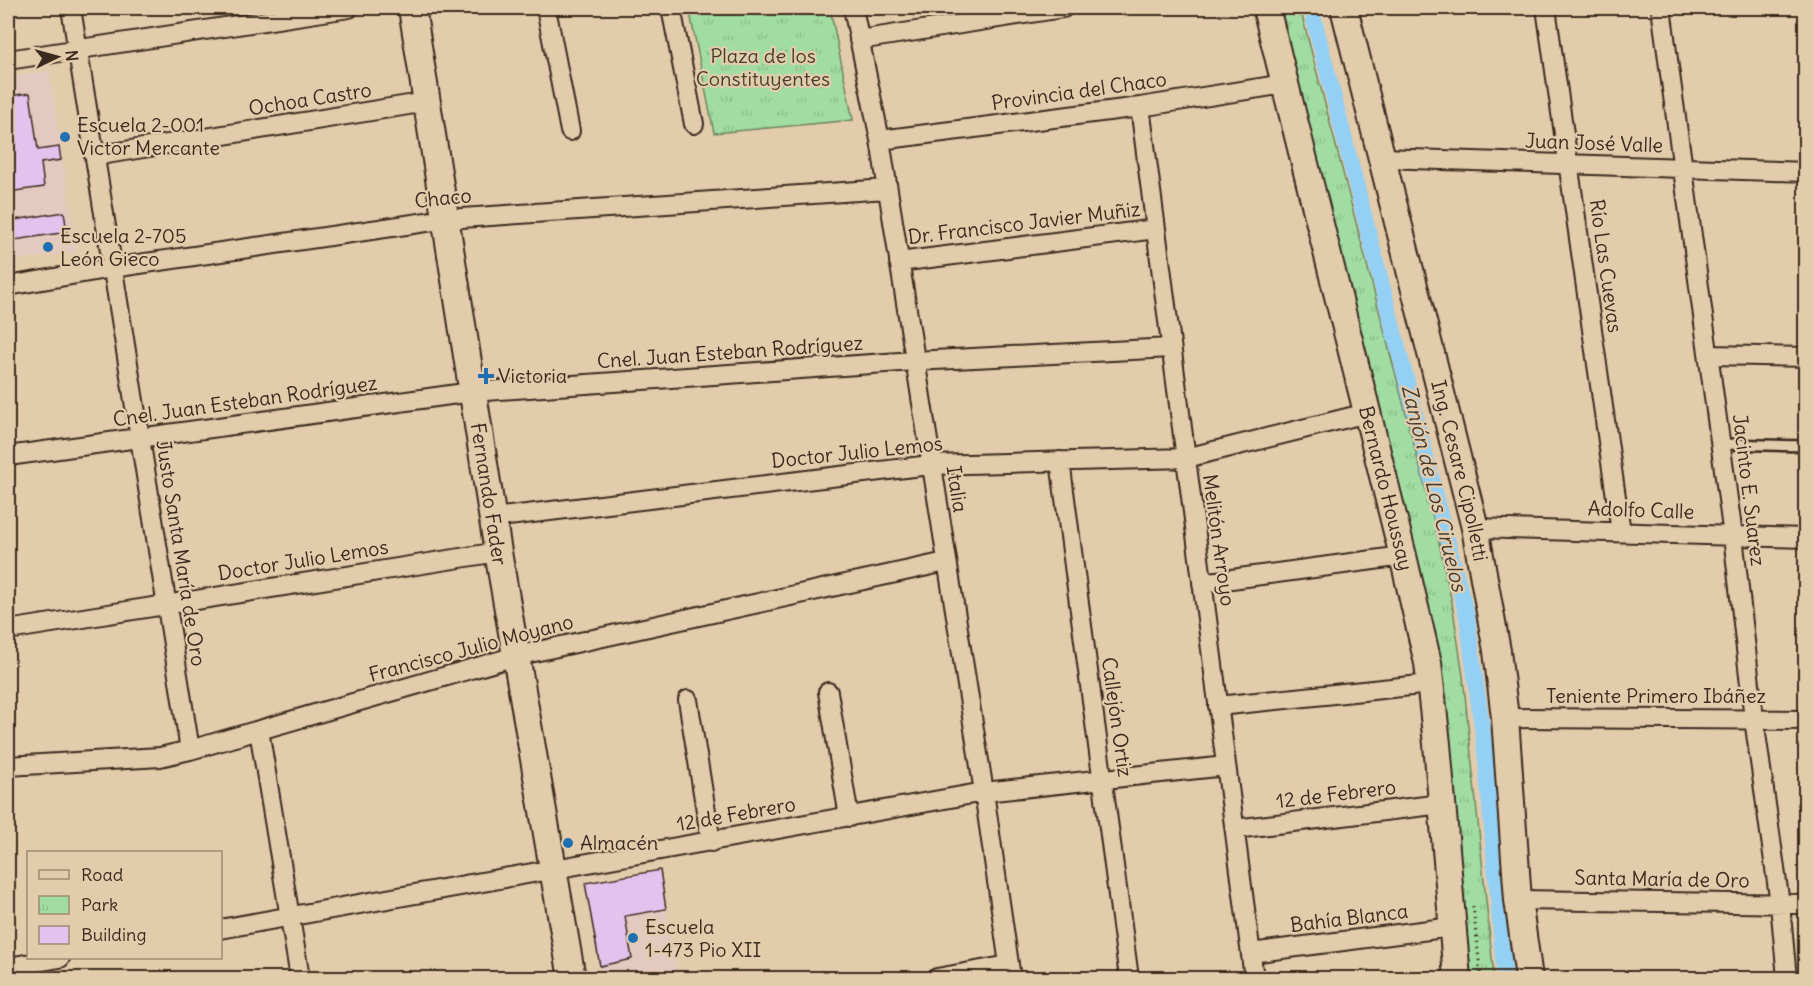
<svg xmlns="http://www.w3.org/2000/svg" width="1813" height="986" font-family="Delius,sans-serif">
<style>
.built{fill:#e3c9c0}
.park{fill:url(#park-tufts);stroke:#6e8460;stroke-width:1.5}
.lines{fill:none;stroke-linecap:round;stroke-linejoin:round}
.canal{stroke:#94d0f4;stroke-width:16}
.building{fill:#e3c2ee;stroke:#3b2a1e;stroke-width:1.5}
.lane-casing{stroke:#3b2a1e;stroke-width:14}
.street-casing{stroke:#3b2a1e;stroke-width:22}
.secondary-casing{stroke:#3b2a1e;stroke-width:30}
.path{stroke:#3b2a1e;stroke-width:3;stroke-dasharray:1.5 4.5;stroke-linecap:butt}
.lane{stroke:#e3ccac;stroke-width:9}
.street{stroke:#e3ccac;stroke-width:18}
.secondary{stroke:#e3ccac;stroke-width:26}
.poi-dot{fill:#1f6fb2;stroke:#e3ccac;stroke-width:2}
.labels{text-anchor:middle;stroke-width:4.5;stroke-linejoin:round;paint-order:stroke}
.park-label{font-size:20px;fill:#453c2b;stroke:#e3ccac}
.street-label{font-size:20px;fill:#3b2a1e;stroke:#e3ccac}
.poi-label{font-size:20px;fill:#3b2a1e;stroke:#e3ccac;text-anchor:start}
.water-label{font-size:21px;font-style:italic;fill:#443b33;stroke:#e3ccac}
</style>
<defs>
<pattern id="park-tufts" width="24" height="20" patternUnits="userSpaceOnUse" patternTransform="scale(1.5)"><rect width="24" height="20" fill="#a1dda3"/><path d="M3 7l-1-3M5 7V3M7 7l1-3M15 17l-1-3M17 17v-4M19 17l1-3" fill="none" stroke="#8cbe8c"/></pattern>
</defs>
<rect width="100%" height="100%" fill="#e3ccac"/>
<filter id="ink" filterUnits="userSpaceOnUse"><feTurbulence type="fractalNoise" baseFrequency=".0167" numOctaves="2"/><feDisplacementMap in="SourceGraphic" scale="12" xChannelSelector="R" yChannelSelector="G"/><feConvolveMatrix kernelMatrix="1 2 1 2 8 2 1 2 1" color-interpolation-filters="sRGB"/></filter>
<g filter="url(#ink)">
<path class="built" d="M49,71L77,252L8,261V78Z
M660,870L678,978H602L585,883Z"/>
<path class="park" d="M689,8H830L853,120L714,133Z
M1280,8H1300L1437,533L1452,603L1463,676L1494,978H1469L1413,548Z"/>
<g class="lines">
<path class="canal" d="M1311,8L1467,617L1485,750L1505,978"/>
</g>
<path class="building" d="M30,93L38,150L59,147L61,160L41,163L44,187L8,192V145L16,144L9,96Z
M64,212L67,232L8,241V221Z
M660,870L666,909L625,916L632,959L600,966L585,883Z"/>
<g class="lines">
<g class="lane-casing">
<path id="lane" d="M1720,444L1806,446"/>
</g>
<g class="street-casing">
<path id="street" d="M71,8L190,750
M546,8L570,131
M671,8L694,124
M853,8L880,140L984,792L1011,978
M1546,8L1621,532
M1661,8L1733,536L1754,719L1780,904L1787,978
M859,40L1063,8
M8,60L349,8
M1140,107L1254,978
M880,140L1140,107L1285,84
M94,156L427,102
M1382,158L1806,172
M899,262L1156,229
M8,286L112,268L447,219L887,189
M1709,355L1806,357
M8,456L472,392L914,361L1171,348
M1060,461L1129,978
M493,518L930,465L1186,458L1367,413
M1475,528L1806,538
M1202,583L1403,556
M8,630L498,552
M828,692L849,817
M688,700L711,842
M1218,706L1430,684
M1505,718L1806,720
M259,730L300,978
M8,766L160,757L190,750L516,656L946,562
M1235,829L1442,804
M1518,900L1806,904
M220,929L984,792L1226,766
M1251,953L1452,927
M8,967L60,958
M937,978L1009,965"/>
</g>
<g class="secondary-casing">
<g id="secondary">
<path id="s1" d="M412,8L498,552L572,978"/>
<path id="s2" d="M1266,8L1403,556L1428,663L1437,744L1457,978"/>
<path id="s3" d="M1344,8L1475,528L1497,651L1505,718L1518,900L1529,978"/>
</g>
</g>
<path class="path" d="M1473,906L1481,978"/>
<use href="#lane" class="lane"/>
<use href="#street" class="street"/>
<use href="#secondary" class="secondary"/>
</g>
</g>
<g class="poi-dot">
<circle cx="65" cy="137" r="6"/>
<circle cx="48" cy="247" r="6"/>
<path d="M483 367h6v6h6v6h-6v6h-6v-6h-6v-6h6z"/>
<circle cx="568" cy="843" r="6"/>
<circle cx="633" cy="938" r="6"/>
</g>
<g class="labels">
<g class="park-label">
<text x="763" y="63">Plaza de los<tspan x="763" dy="23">Constituyentes</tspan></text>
</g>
<g class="street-label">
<text transform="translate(1079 91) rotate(-8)" y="7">Provincia del Chaco</text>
<text transform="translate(310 99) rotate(-9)" y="7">Ochoa Castro</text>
<text transform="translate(1594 143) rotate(2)" y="7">Juan José Valle</text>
<text transform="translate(443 198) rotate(-6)" y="7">Chaco</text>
<text transform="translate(1024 223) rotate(-7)" y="7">Dr. Francisco Javier Muñiz</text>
<text transform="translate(1606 266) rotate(82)" y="7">Río Las Cuevas</text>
<text transform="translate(730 352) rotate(-4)" y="7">Cnel. Juan Esteban Rodríguez</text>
<text transform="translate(245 401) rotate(-8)" y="7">Cnel. Juan Esteban Rodríguez</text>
<text transform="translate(857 452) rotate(-6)" y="7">Doctor Julio Lemos</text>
<text dy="7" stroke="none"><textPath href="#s3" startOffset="477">Ing. Cesare Cipolletti</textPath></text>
<text transform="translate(957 489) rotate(81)" y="7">Italia</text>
<text dy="7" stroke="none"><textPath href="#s2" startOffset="495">Bernardo Houssay</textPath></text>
<text transform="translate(1749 490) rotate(83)" y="7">Jacinto E. Suarez</text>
<text dy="7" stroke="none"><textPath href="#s1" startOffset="492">Fernando Fader</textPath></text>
<text transform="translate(1641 510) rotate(2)" y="7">Adolfo Calle</text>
<text transform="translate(1219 540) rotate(82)" y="7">Melitón Arroyo</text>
<text transform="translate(181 553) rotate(81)" y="7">Justo Santa María de Oro</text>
<text transform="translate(303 560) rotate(-9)" y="7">Doctor Julio Lemos</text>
<text transform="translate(471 648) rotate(-15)" y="7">Francisco Julio Moyano</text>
<text x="1656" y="703">Teniente Primero Ibáñez</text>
<text transform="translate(1117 717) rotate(82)" y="7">Callejón Ortiz</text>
<text transform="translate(1336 794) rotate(-7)" y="7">12 de Febrero</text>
<text transform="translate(736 814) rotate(-10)" y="7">12 de Febrero</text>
<text transform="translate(1662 879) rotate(1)" y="7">Santa María de Oro</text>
<text transform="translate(1349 918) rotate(-7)" y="7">Bahía Blanca</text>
</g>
<g class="poi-label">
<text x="77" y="132">Escuela 2-001<tspan x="77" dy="23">Victor Mercante</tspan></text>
<text x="60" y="243">Escuela 2-705<tspan x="60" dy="23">León Gieco</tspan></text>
<text x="498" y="383">Victoria</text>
<text x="580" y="850">Almacén</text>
<text x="645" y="934">Escuela<tspan x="645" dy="23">1-473 Pio XII</tspan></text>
</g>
<g class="water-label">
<text transform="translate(1434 488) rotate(76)" y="7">Zanjón de Los Ciruelos</text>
</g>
</g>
<rect width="1813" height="986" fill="none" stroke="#e3ccac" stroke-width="30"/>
<rect x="15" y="15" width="1783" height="956" fill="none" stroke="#3b2a1e" stroke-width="2" filter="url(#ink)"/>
<rect x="27" y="851" width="195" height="108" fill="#e3ccac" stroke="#a08b73" stroke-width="1.5"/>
<rect x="39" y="870" width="30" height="9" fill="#e3ccac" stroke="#a08b73" stroke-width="1.5"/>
<text x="81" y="881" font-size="18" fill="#3b2a1e">Road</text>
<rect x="39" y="896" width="30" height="18" fill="url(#park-tufts)" stroke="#a08b73" stroke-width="1.5"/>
<text x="81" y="911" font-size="18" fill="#3b2a1e">Park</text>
<rect x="39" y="926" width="30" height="18" fill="#e3c2ee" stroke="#a08b73" stroke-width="1.5"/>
<text x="81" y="941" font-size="18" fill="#3b2a1e">Building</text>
<g transform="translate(57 57) rotate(85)" stroke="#e3ccac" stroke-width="4.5" paint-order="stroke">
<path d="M0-4.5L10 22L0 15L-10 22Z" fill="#3b2a1e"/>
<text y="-9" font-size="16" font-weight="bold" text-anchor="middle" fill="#3b2a1e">N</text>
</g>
</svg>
